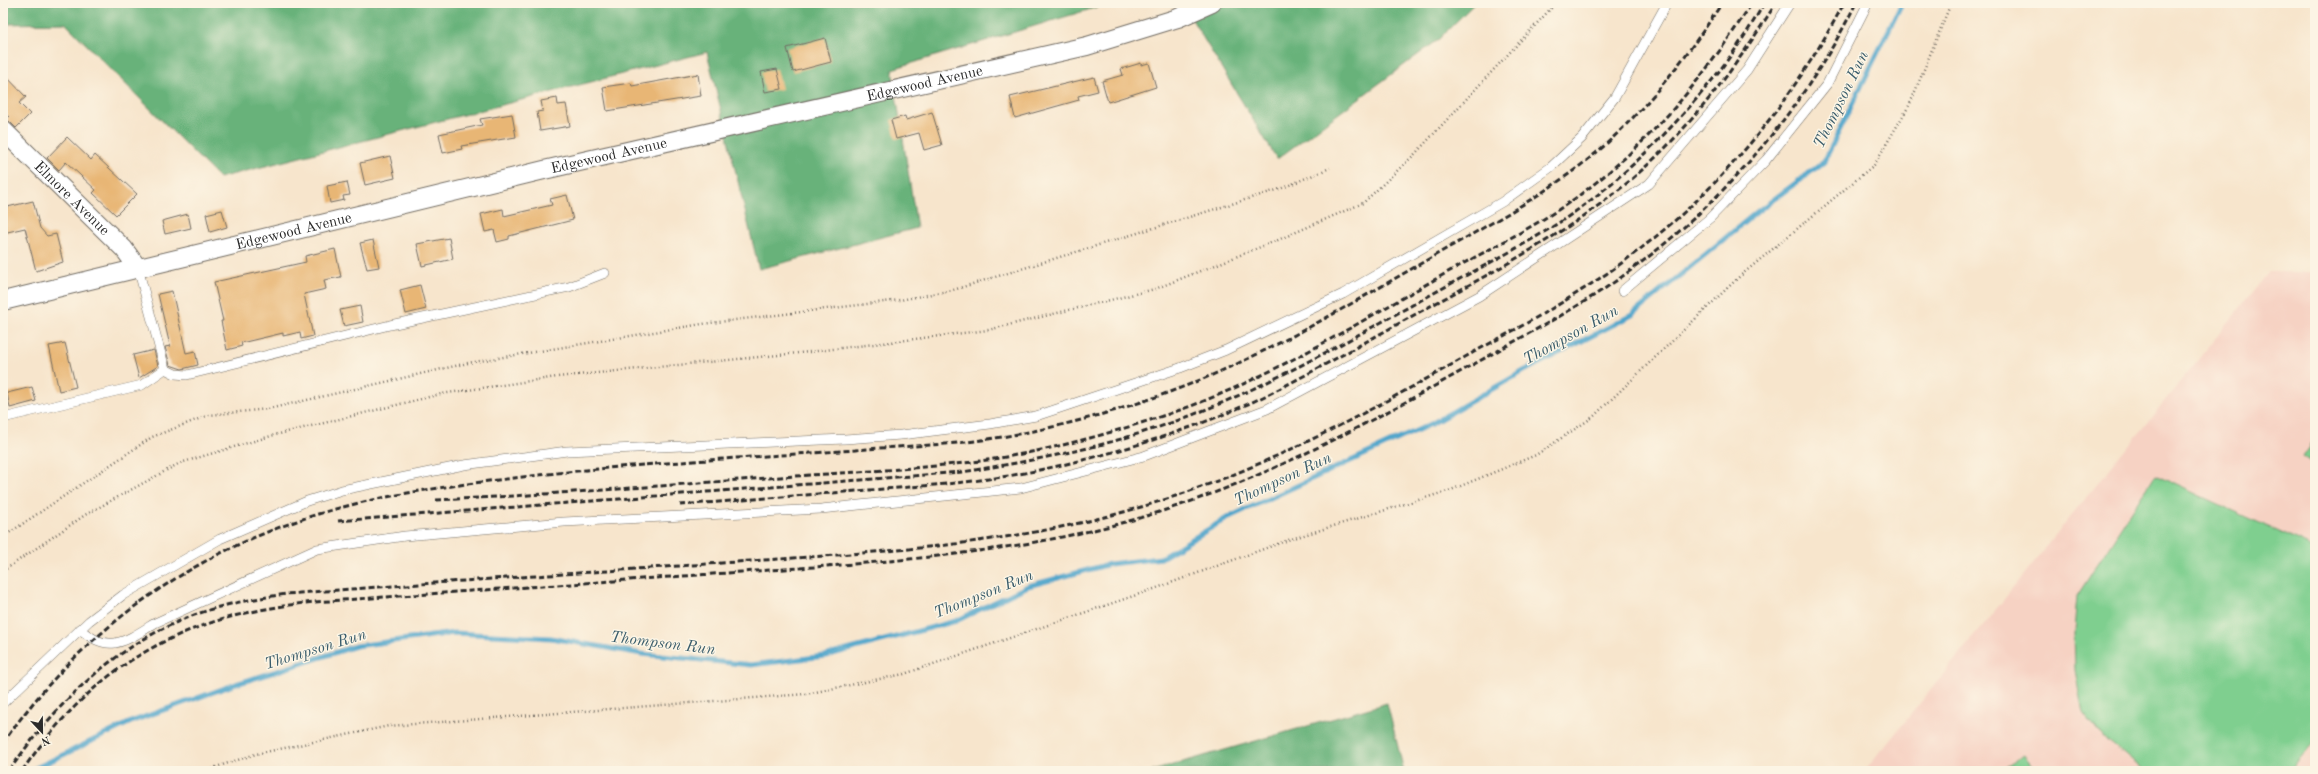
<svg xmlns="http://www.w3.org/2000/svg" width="2318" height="774" font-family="'Old Standard TT',serif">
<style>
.built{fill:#f6d2c3}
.green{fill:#7fcf8f;stroke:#557d5d}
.forest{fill:#67b27a;stroke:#496e52}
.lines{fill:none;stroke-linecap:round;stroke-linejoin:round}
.stream{stroke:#4fa5cb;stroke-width:5}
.building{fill:#e8b675}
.lane-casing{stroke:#726c63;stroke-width:10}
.street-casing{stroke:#726c63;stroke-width:20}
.path{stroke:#726c63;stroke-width:2.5;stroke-dasharray:1 3;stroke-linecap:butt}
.lane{stroke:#fff;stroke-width:9}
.street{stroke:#fff;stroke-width:18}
.rail{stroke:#2b2b2b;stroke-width:3;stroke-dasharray:6 3;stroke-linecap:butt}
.labels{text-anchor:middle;stroke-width:3;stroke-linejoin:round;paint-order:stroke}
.street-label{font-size:15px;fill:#2b2b2b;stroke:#fcf5e5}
.water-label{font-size:16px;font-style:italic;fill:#395c6b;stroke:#fcf5e5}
</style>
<rect width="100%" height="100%" fill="#fcf5e5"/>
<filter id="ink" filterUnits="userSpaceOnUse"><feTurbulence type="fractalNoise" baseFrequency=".025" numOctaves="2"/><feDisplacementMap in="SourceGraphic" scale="8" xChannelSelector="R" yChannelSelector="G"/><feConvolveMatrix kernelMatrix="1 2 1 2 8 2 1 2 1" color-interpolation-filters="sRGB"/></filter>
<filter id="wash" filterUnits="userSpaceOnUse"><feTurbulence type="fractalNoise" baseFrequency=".012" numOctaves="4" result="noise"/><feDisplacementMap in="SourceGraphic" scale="16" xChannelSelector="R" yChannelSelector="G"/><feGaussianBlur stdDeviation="0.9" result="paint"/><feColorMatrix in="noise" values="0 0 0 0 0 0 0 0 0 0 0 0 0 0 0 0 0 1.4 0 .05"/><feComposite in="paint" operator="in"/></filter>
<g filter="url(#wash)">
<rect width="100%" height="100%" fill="#f7e5cc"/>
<path class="built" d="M2269,272H2315V771H1865Z"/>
<path class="green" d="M2315,437V465L2302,456Z
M2155,475L2315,549V741L2289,771H2144L2099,733L2083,713L2075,670L2074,631L2077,596Z
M2024,755L2034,771H2000Z"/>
<path class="forest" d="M3,3H1111L892,69L917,228L759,269L707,52L219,178L65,23L3,24Z
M1182,3H1475L1438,40L1277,159Z
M1387,703L1404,771H1152Z"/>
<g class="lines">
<path class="stream" d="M34,769L133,721L236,684L356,646L454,633L551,638L642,654L751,665L825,656L956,621L1028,586L1110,564L1161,558L1227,518L1431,424L1524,371L1632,315L1758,211L1824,162L1902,3"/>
</g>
<g id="blocks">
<path class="building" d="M825,38L831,62L793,72L787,48Z
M1141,63V65L1149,63L1156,87L1108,102L1102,81L1123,75L1121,69Z
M777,69L782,89L765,92L761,72Z
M3,73L26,97L19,103L30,114L16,128L7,119L9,117L3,111Z
M698,74L701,96L607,111L603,87L631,83L632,86Z
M1094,77L1098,91L1078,96L1079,100L1015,118L1010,97Z
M557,98L558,105L566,104L570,126L540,131L537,112L543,111L541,101Z
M932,112L942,145L924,150L919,133L896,139L891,120L905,116L906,120Z
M512,114L516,137L461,146L462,149L443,153L439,134L482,125L480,119Z
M67,137L91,160L95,155L137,194L116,215L93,193L96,190L66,162L59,170L47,158Z
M390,156L395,178L365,185L360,163Z
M347,182L350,195L343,196L344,200L330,203L327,186Z
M567,195L573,220L509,236V239L497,242L494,230L485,232L481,214L503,209L504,216L552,205L550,199Z
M33,201L40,228L47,236L56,234L63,262L36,271L25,228L3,233V208Z
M222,210L227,227L210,232L206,214Z
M188,214L191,228L165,234L162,221Z
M449,238L453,259L422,266L417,244Z
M373,240L379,267L367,269L360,243Z
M335,249L341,277L324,280L326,289L304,294L313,336L301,339L300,332L283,336V333L241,343L242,346L227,350L221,321H223L214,282L306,262L305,256Z
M420,285L426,309L406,314L400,290Z
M172,291L186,353L195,351L198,365L182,369L170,365L165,347L170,346L158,294Z
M360,306L363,322L344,326L340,310Z
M65,343L76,387L59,391L49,346Z
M154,350L158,366L139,378L133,355Z
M32,387L36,401L10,408L7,393Z"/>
</g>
</g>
<g filter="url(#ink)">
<use href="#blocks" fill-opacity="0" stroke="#726c63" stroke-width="1"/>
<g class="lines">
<g class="lane-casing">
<path id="lane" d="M138,268L165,369L175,374L187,375L390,325L569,287L605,273
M1622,291L1710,218L1766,160L1827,84L1868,3
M3,418L142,385L165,369
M80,629C109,655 126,641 155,623L317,549L405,536L564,522L821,509L1021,488L1144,456L1267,409L1479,296L1649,184L1747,70L1790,3
M3,703L89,621L123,595L220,539L307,501L342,490L464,465L567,451L845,439L901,435L990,424L1036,416L1180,368L1226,350L1343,294L1502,202L1551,167L1582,138L1615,97L1667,3"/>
</g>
<g class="street-casing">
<g id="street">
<path id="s1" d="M3,130L124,249L138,268"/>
<path id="s2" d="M3,301L544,170L1087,46L1178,18L1212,3"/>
</g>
</g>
<path class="path" d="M3,537L152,437L209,415L268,409L468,363L702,324L900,300L953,290L1280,189L1330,168
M3,571L85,515L180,463L271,436L441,394L557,377L809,352L988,330L1155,289L1278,240L1363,203L1414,155L1556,3
M204,771L256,754L389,726L806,694L904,674L1154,589L1291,539L1451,490L1536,455L1593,417L1739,277L1874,165L1910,104L1951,3"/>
<use href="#lane" class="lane"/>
<use href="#street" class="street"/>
<path class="rail" d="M436,500C547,495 657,486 767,478C835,473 905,470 973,462C1042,453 1114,433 1180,410C1272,377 1356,324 1441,276C1488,249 1538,226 1581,194C1653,140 1704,78 1752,3
M680,505C743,500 806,495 869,490C927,486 986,482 1044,469C1115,454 1199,428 1265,396C1319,369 1372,338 1425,309C1498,269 1570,232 1633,178C1691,128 1736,67 1776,3
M338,521L962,472C1019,463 1076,453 1131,436C1239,404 1336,347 1434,293C1484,265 1537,240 1583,206C1649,157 1725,76 1764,3
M3,743C73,641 176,563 294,522C364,497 440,487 514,478C627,464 741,458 855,450C897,446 940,446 982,440C1072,427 1161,400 1243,361C1308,330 1370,293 1432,257C1491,223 1553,191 1604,146C1650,104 1688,55 1722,3
M9,771C59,699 123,637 209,610C234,602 260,598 286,594C441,582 596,572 750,561C882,552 1014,545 1141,507C1260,472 1367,413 1474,352C1528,323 1582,293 1631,256C1721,189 1792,102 1844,3
M22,771C98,661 183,616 314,602C457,592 599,582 741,572C871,563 1002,556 1129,521C1259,485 1376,419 1492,354C1538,328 1585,304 1627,273C1722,204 1804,109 1856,3"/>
</g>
</g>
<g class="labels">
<g class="street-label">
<text dy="5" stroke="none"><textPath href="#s2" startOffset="947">Edgewood Avenue</textPath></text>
<text dy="5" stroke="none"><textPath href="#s2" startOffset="623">Edgewood Avenue</textPath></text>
<text dy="5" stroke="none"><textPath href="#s1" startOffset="97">Elmore Avenue</textPath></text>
<text dy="5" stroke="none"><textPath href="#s2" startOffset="299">Edgewood Avenue</textPath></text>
</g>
<g class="water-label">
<text transform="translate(1840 99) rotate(-64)" y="6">Thompson Run</text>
<text transform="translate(1570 334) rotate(-29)" y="6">Thompson Run</text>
<text transform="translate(1282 478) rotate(-25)" y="6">Thompson Run</text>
<text transform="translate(983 593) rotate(-22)" y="6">Thompson Run</text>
<text transform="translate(663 642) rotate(7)" y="6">Thompson Run</text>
<text transform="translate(315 648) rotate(-17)" y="6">Thompson Run</text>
</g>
</g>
<rect width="2318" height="774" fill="none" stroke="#fcf5e5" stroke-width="16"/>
<g transform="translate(42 732) rotate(158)" stroke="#fcf5e5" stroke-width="3" paint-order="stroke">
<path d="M0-3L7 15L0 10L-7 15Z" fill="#2b2b2b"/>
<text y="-6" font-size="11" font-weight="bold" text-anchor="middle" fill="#2b2b2b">N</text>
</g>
</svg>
